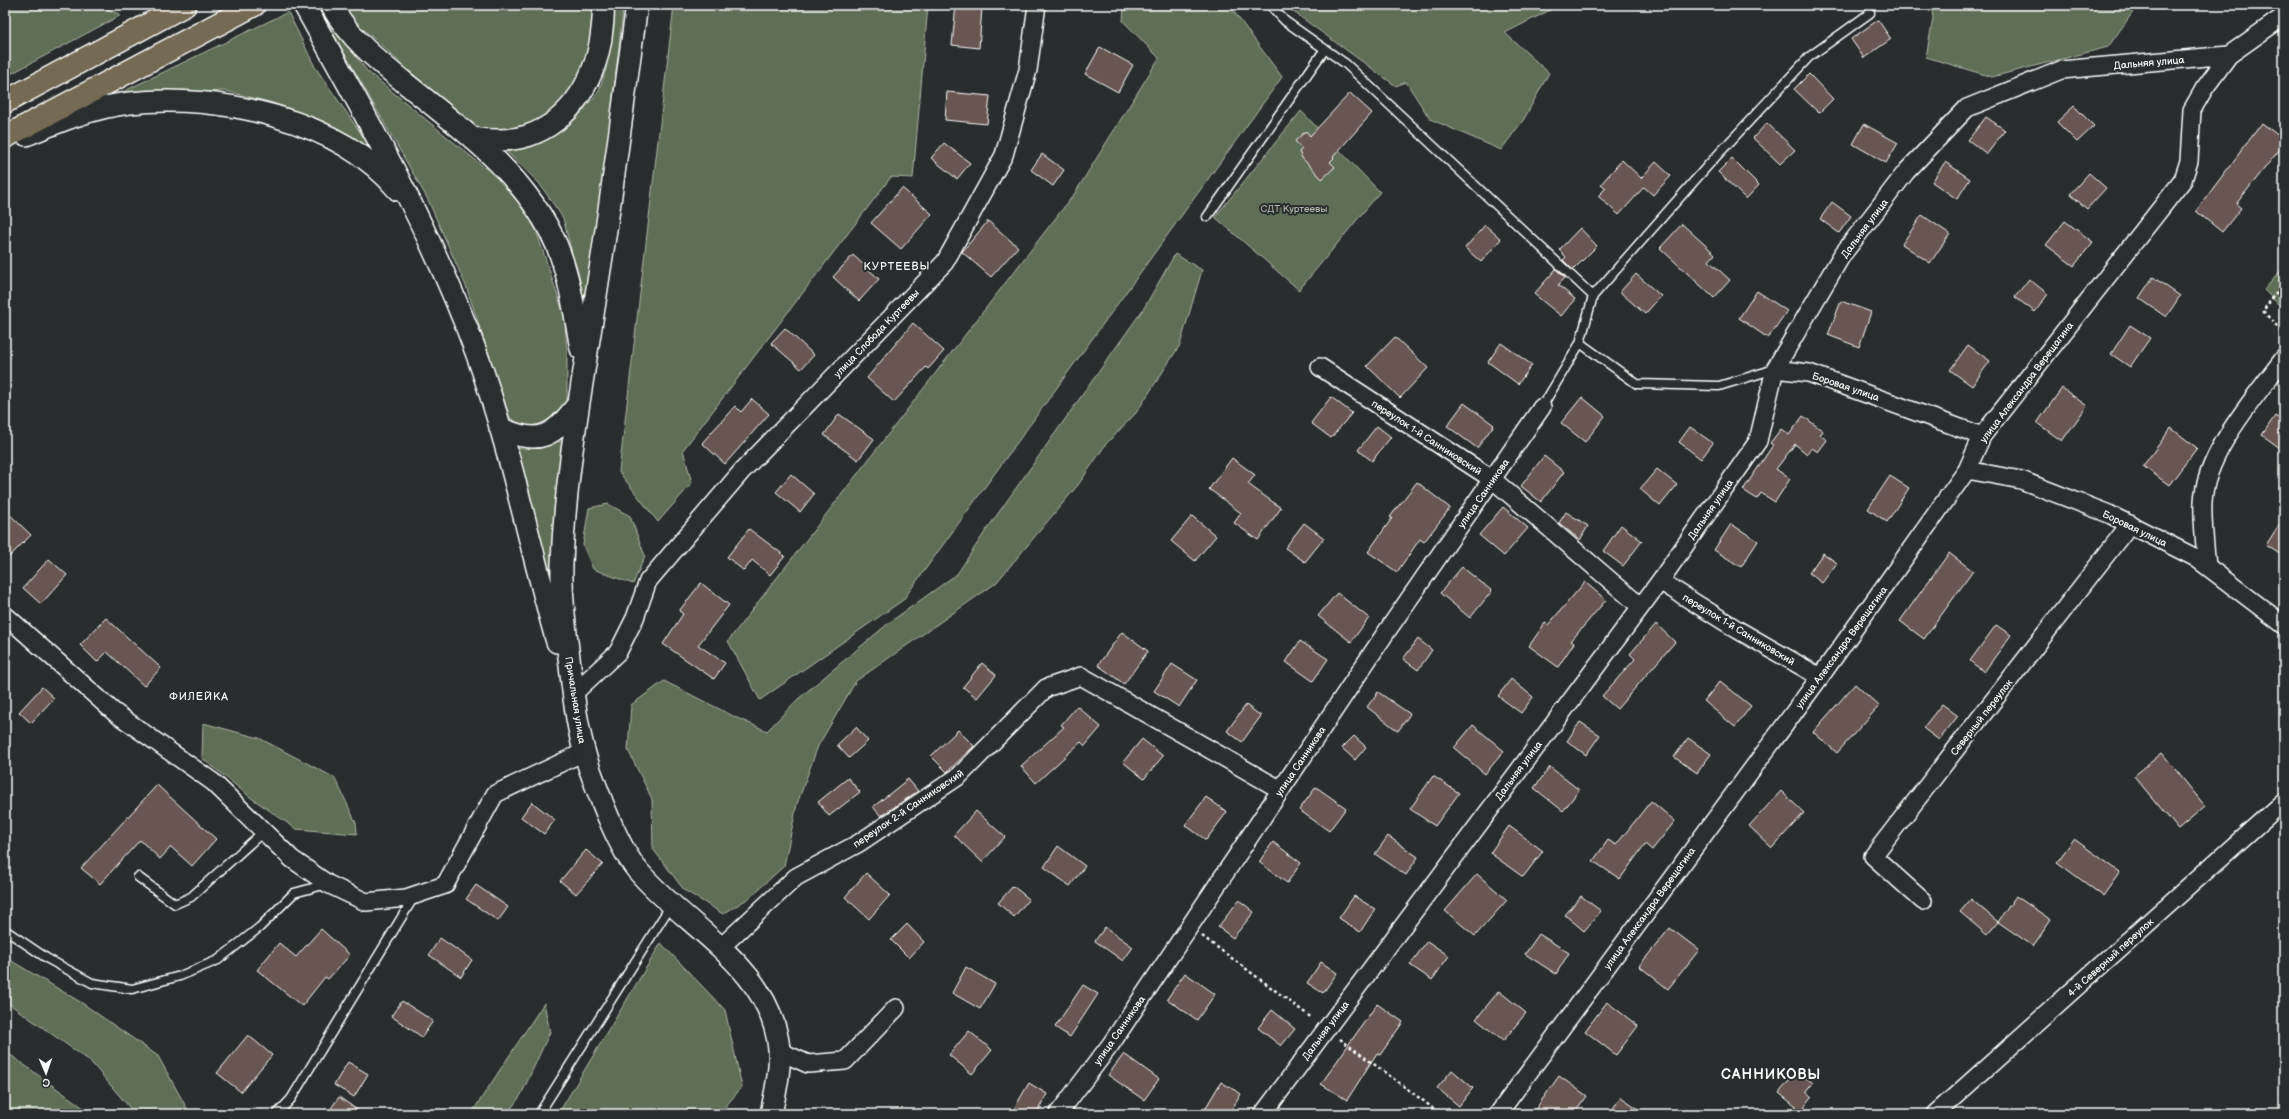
<svg xmlns="http://www.w3.org/2000/svg" width="2289" height="1119" font-family="'Balsamiq Sans',sans-serif">
<style>
.green{fill:#5f6e56;stroke:#afb6aa}
.building{fill:#685752;stroke:#fff}
.lines{fill:none;stroke-linecap:round;stroke-linejoin:round}
.service-casing{stroke:#fff;stroke-width:11}
.minor-casing{stroke:#fff;stroke-width:20}
.tertiary-casing{stroke:#fff;stroke-width:24}
.trunk-casing{stroke:#fff;stroke-width:25}
.path{stroke:#fff;stroke-width:2.5;stroke-dasharray:3 3;stroke-linecap:butt}
.service{stroke:#2a2d2e;stroke-width:8}
.minor{stroke:#2a2d2e;stroke-width:17}
.tertiary{stroke:#2a2d2e;stroke-width:21}
.trunk{stroke:#746b52;stroke-width:22}
.labels{text-anchor:middle;stroke-width:4;stroke-linejoin:round;paint-order:stroke}
.street-label{font-size:10px;fill:#fff;stroke:#2a2d2e}
.park-label{font-size:10px;fill:#afb6aa;stroke:#2a2d2e}
.neighbourhood-label{font-size:11px;letter-spacing:1px;fill:#fff;stroke:#2a2d2e}
.district-label{font-size:14px;font-weight:bold;letter-spacing:1px;fill:#fff;stroke:#2a2d2e}
</style>
<rect width="100%" height="100%" fill="#2a2d2e"/>
<filter id="ink" filterUnits="userSpaceOnUse"><feTurbulence type="fractalNoise" baseFrequency=".025" numOctaves="2"/><feDisplacementMap in="SourceGraphic" scale="8" xChannelSelector="R" yChannelSelector="G"/><feConvolveMatrix kernelMatrix="1 2 1 2 8 2 1 2 1" color-interpolation-filters="sRGB"/></filter>
<g filter="url(#ink)">
<path class="green" d="M9,5H98L121,15L5,77V31L8,20Z
M317,5L367,71L507,186L532,218L564,315L567,349V402L557,416L537,425L523,426L510,418L466,286L427,198Z
M343,5H593L596,14L592,46L582,74L565,98L539,121L511,130H483L458,115L351,18Z
M613,5H623L622,21L587,312L563,218L539,183L506,151L541,143L576,119L599,91L606,69Z
M674,5H928L913,178L891,177L683,450L692,483L658,522L619,472Z
M1124,5H1229L1282,77L903,600L760,700L728,641L1075,193L1159,58L1123,21Z
M1284,5H1554V8L1505,33L1549,73L1524,119L1501,150L1430,119L1406,82L1396,86Z
M1931,5H2129L2133,12L2108,47L1992,77L1926,57L1933,18Z
M288,12L315,67L378,158L318,119L273,103L226,91L116,95Z
M1301,111L1380,192L1299,290L1215,217Z
M1175,254L1202,270L1180,345L1136,413L1106,444L1078,485L996,583L856,681L818,746L797,804L784,866L749,898L723,914L684,890L653,849L652,799L628,750L631,705L664,681L737,718L767,731L798,699L890,622L957,574L987,529L1144,308Z
M2284,267V310L2264,290Z
M562,441L553,541L554,604L515,449Z
M608,504L630,516L645,556L633,584L593,569L583,545L589,508Z
M203,723L259,738L335,778L356,823L357,834L296,829L250,797L202,758Z
M661,943L725,1010L742,1087L719,1114H558Z
M5,957L82,1003L158,1056L190,1114H135L90,1061L5,1001Z
M544,1003L550,1032L521,1095L507,1114H471Z
M5,1051L92,1114H5Z"/>
<path class="building" d="M956,5L982,7L979,48L952,45Z
M1878,20L1891,39L1864,58L1851,39Z
M1100,47L1133,65L1118,92L1085,74Z
M1809,74L1833,99L1819,113L1794,89Z
M947,92L990,96L987,124L945,120Z
M1350,93L1372,113L1333,157L1334,158L1330,162L1335,167L1322,179L1302,158L1299,152L1302,149L1295,141L1306,131L1310,136Z
M2074,106L2094,126L2077,142L2057,122Z
M1986,117L2005,130L1987,154L1968,140Z
M1767,123L1795,150L1780,164L1753,138Z
M2262,123L2284,140V144L2236,204L2241,208L2222,232L2196,211Z
M1864,124L1898,143L1886,163L1853,144Z
M944,143L970,163L957,179L931,158Z
M1042,154L1064,170L1053,186L1031,170Z
M1732,158L1759,185L1746,199L1718,172Z
M1622,160L1641,178L1656,162L1671,176L1653,195L1644,187L1619,215L1598,196L1606,188L1601,184Z
M1945,162L1970,179L1957,199L1932,182Z
M2089,173L2106,188L2087,209L2070,194Z
M902,188L932,214L901,249L871,223Z
M1832,202L1851,216L1839,233L1820,219Z
M1922,215L1950,234L1930,263L1902,244Z
M988,221L1018,247L991,277L962,252Z
M2065,221L2093,242L2074,266L2046,245Z
M1682,224L1715,254L1709,261L1730,280L1714,298L1660,248Z
M1485,225L1501,239L1481,262L1465,248Z
M1580,228L1597,246L1573,270L1563,260L1566,257L1559,250Z
M853,255L879,279L859,301L833,277Z
M1556,269L1565,278L1558,285L1575,299L1561,316L1534,294Z
M1636,274L1661,296L1645,314L1620,292Z
M2153,277L2180,296L2166,317L2139,298Z
M2029,279L2048,294L2035,312L2015,297Z
M1757,291L1787,311L1768,338L1739,318Z
M1841,301L1871,312L1859,347L1828,335Z
M913,323L944,351L928,369L926,367L894,402L867,378Z
M2130,325L2150,338L2130,367L2111,354Z
M785,328L814,355L801,369L771,343Z
M1395,337L1428,368L1400,398L1367,366Z
M1501,343L1532,365L1518,384L1488,362Z
M1968,345L1990,361L1972,386L1950,370Z
M2062,388L2087,406L2062,441L2037,423Z
M1331,397L1352,413L1331,438L1311,423Z
M1582,397L1605,416L1585,442L1561,423Z
M752,399L769,414L725,464L702,443L735,406L741,412Z
M1464,403L1494,425L1477,448L1447,426Z
M839,414L874,439L858,460L824,435Z
M1803,416L1823,431L1820,435L1827,440L1818,452L1812,448L1807,454L1795,444L1776,469L1790,479L1775,502L1761,493L1757,499L1743,490L1773,445L1770,443L1781,429L1789,435Z
M2275,416L2284,422V451L2262,435Z
M1377,426L1391,437L1372,461L1358,450Z
M1690,427L1713,443L1701,459L1679,442Z
M2171,428L2197,448L2169,485L2143,466Z
M1544,456L1564,472L1541,502L1521,486Z
M1232,458L1255,475L1248,484L1281,508L1258,540L1234,523L1241,513L1209,489Z
M1657,469L1677,485L1660,506L1640,489Z
M791,474L814,494L800,512L776,492Z
M1890,476L1909,488L1887,522L1868,509Z
M1417,482L1450,508L1424,542L1420,539L1397,572L1368,552L1392,518L1390,517Z
M1503,507L1528,528L1504,556L1479,535Z
M5,510L31,535L5,561Z
M1566,512L1588,526L1580,540L1559,523Z
M1192,516L1216,536L1195,561L1171,541Z
M2284,517V557L2266,545Z
M1304,523L1324,538L1305,562L1285,548Z
M1731,524L1758,541L1741,567L1714,550Z
M1621,525L1642,541L1623,566L1603,551Z
M749,529L785,556L770,575L752,560L744,571L727,557Z
M1823,553L1837,563L1822,583L1809,573Z
M1949,553L1973,571L1924,639L1900,621Z
M49,559L67,575L41,604L23,588Z
M1462,567L1492,591L1470,618L1440,593Z
M1585,582L1606,600L1571,641L1574,643L1558,667L1529,646L1545,623L1548,625Z
M701,583L729,605L698,645L725,663L714,679L663,644L683,614L679,611Z
M1337,593L1369,618L1351,642L1318,616Z
M106,618L161,668L144,686L107,652L97,662L80,645Z
M1656,624L1675,642L1617,709L1602,696L1635,659L1630,654Z
M1996,625L2011,635L1984,672L1970,661Z
M1122,632L1148,651L1124,684L1098,665Z
M1418,639L1432,650L1418,670L1403,659Z
M1300,641L1328,659L1313,681L1286,662Z
M982,663L996,675L977,698L963,687Z
M1172,664L1197,680L1179,707L1154,691Z
M1511,679L1533,697L1521,713L1498,696Z
M1720,681L1751,706L1735,727L1704,701Z
M1855,684L1879,706L1837,753L1813,732Z
M42,687L54,698L31,723L19,712Z
M1378,692L1410,714L1398,731L1367,707Z
M1942,704L1958,716L1939,740L1923,728Z
M1246,705L1261,716L1242,742L1227,731Z
M1077,706L1101,727L1085,746L1081,742L1036,783L1021,766L1064,727L1061,725Z
M1580,722L1600,735L1586,755L1567,741Z
M1473,725L1504,751L1485,774L1454,748Z
M856,727L868,741L849,758L837,745Z
M958,730L974,746L947,772L931,756Z
M1354,736L1366,747L1355,760L1342,748Z
M1688,738L1711,754L1697,773L1674,757Z
M1142,739L1163,756L1144,779L1123,762Z
M2162,753L2205,806L2178,829L2134,776Z
M1550,767L1579,790L1563,811L1534,788Z
M1433,776L1459,793L1435,826L1410,809Z
M848,778L860,792L829,816L818,802Z
M908,779L918,791L881,816L873,807Z
M157,785L216,839L192,866L171,847L160,859L140,840L100,884L81,868Z
M1316,787L1346,808L1329,831L1299,810Z
M1781,791L1804,813L1772,848L1749,826Z
M1206,797L1227,812L1206,840L1185,825Z
M1651,801L1675,821L1652,850L1645,844L1620,879L1593,861L1608,840L1616,845Z
M532,802L555,820L544,834L521,817Z
M976,811L1005,837L982,862L954,835Z
M1509,826L1543,851L1523,877L1490,853Z
M1388,836L1418,857L1406,875L1375,854Z
M2074,839L2120,872L2103,896L2057,862Z
M1273,842L1301,863L1287,883L1259,862Z
M1058,846L1085,866L1070,886L1044,867Z
M586,850L603,864L576,894L560,881Z
M866,873L890,895L869,919L845,897Z
M1477,874L1507,900L1475,936L1445,911Z
M476,885L508,907L498,921L466,899Z
M1013,886L1029,899L1014,917L998,903Z
M1354,896L1375,909L1360,932L1339,918Z
M1581,896L1601,911L1584,931L1565,915Z
M2016,896L2051,920L2033,946L1998,922Z
M1971,899L1998,922L1987,935L1960,912Z
M1239,900L1254,912L1233,938L1218,927Z
M907,924L924,942L909,958L891,940Z
M1105,927L1133,947L1123,961L1095,941Z
M1670,928L1699,950L1668,989L1639,966Z
M321,929L350,955L328,979L325,977L302,1006L257,970L279,943L296,957Z
M1539,934L1569,953L1556,974L1525,954Z
M440,938L472,960L461,977L429,955Z
M1427,941L1449,956L1432,980L1410,965Z
M1321,962L1337,973L1323,993L1307,983Z
M966,967L995,984L980,1009L952,993Z
M1185,973L1215,994L1197,1020L1167,999Z
M1083,985L1098,994L1070,1037L1055,1027Z
M1499,991L1526,1013L1503,1041L1476,1019Z
M402,1001L433,1021L422,1037L391,1016Z
M1607,1002L1638,1026L1616,1055L1585,1031Z
M1377,1004L1403,1022L1380,1055L1377,1053L1347,1100L1321,1084Z
M1272,1010L1295,1029L1281,1046L1258,1028Z
M969,1031L992,1050L972,1074L949,1055Z
M248,1035L272,1055L241,1092L217,1073Z
M1124,1054L1159,1079L1144,1100L1108,1075Z
M348,1062L368,1074L354,1097L334,1085Z
M1452,1070L1473,1088L1459,1106L1437,1088Z
M1797,1071L1813,1083L1806,1092L1812,1097L1801,1111L1779,1093Z
M1559,1076L1587,1096L1574,1114H1532Z
M1221,1082L1241,1094L1229,1114H1202Z
M1029,1083L1047,1094L1036,1114H1011Z
M339,1097L363,1114H327Z
M1621,1097L1646,1114H1609Z"/>
<g class="lines">
<g class="service-casing">
<path id="service" d="M1270,5L1285,21L1346,64L1593,296
M1207,217L1325,49
M1580,343L1593,296L1711,162L1809,57L1870,13
M1542,407L1580,343L1637,384L1719,386L1775,369
M138,877L175,904L191,897L264,831
M5,930L48,959L92,983L132,989L180,976L218,960L260,927L294,893L327,884
M277,1114L291,1099L414,897
M539,1114L671,905"/>
</g>
<g class="minor-casing">
<path id="minor" d="M1320,367L1492,479L1640,606
M1775,369L1809,373L1982,436
M1967,470L2021,480L2109,514L2196,558L2284,625
M2207,566C2205,545 2202,523 2203,502C2205,453 2256,396 2284,358
M1660,581L1738,630L1820,677
M5,615L114,712L213,782L292,859L328,884L366,902L406,898L445,885L495,794L584,752
M573,694L618,652L635,618L648,581L742,471L945,262L1004,155L1028,70L1037,5
M1923,901L1873,856L2130,524
M721,947L796,877L859,843L959,776L1046,688L1081,676L1281,790
M779,1051L808,1064L845,1061L896,1008
M1058,1114L1111,1044L1387,631L1542,407
M1263,1114L1660,581L1758,441L1775,369L1842,255L1906,172L1967,108L2061,70L2229,55
M1498,1114L1820,677L1967,470L1982,436L2183,180L2189,161L2192,110L2204,89L2229,55L2284,16
M1935,1114L2284,801"/>
</g>
<g class="tertiary-casing">
<path id="tertiary" d="M304,5C367,118 431,230 476,352C510,446 529,545 557,642
M331,5C352,43 387,68 420,95C473,137 530,182 557,246C570,278 575,315 581,349
M637,5C624,97 613,190 598,282C584,376 565,470 562,565C561,599 566,632 570,666C574,701 578,736 590,770C601,800 619,849 639,872C688,929 771,967 779,1049C781,1069 775,1094 771,1114
M26,135C60,121 94,107 130,103C217,93 340,119 398,190
M473,138C491,141 510,141 527,136C573,121 598,74 602,29C603,21 604,13 603,5
M500,428C540,446 553,437 578,404"/>
</g>
<g class="trunk-casing">
<path id="trunk" d="M5,102L185,5
M5,137L254,5"/>
</g>
<path class="path" d="M2284,282L2263,311L2284,334
M1202,936L1312,1018
M1340,1039L1441,1114"/>
<use href="#service" class="service"/>
<use href="#minor" class="minor"/>
<use href="#tertiary" class="tertiary"/>
<use href="#trunk" class="trunk"/>
</g>
</g>
<g class="labels">
<g class="street-label">
<text transform="translate(2149 62) rotate(-5)" y="4">Дальняя улица</text>
<text transform="translate(1864 228) rotate(-53)" y="4">Дальняя улица</text>
<text transform="translate(876 333) rotate(-46)" y="4">улица Слобода Куртеевы</text>
<text transform="translate(2026 382) rotate(-53)" y="4">улица Александра Верещагина</text>
<text transform="translate(1846 386) rotate(19)" y="4">Боровая улица</text>
<text transform="translate(1427 437) rotate(33)" y="4">переулок 1-й Санниковский</text>
<text transform="translate(1483 493) rotate(-55)" y="4">улица Санникова</text>
<text transform="translate(1710 509) rotate(-55)" y="4">Дальняя улица</text>
<text transform="translate(2135 528) rotate(26)" y="4">Боровая улица</text>
<text transform="translate(1739 629) rotate(31)" y="4">переулок 1-й Санниковский</text>
<text transform="translate(1841 647) rotate(-54)" y="4">улица Александра Верещагина</text>
<text transform="translate(576 700) rotate(81)" y="4">Причальная улица</text>
<text transform="translate(1981 717) rotate(-52)" y="4">Северный переулок</text>
<text transform="translate(1300 761) rotate(-56)" y="4">улица Санникова</text>
<text transform="translate(1518 770) rotate(-53)" y="4">Дальняя улица</text>
<text transform="translate(908 808) rotate(-34)" y="4">переулок 2-й Санниковский</text>
<text transform="translate(1649 908) rotate(-54)" y="4">улица Александра Верещагина</text>
<text transform="translate(2110 957) rotate(-42)" y="4">4-й Северный переулок</text>
<text transform="translate(1119 1030) rotate(-55)" y="4">улица Санникова</text>
<text transform="translate(1325 1030) rotate(-53)" y="4">Дальняя улица</text>
</g>
<g class="park-label">
<text x="1294" y="212">СДТ Куртеевы</text>
</g>
<g class="neighbourhood-label">
<text x="897" y="270">КУРТЕЕВЫ</text>
<text x="199" y="700">ФИЛЕЙКА</text>
</g>
<g class="district-label">
<text x="1771" y="1079">САННИКОВЫ</text>
</g>
</g>
<rect width="2289" height="1119" fill="none" stroke="#2a2d2e" stroke-width="20"/>
<rect x="10" y="10" width="2269" height="1099" fill="none" stroke="#fff" stroke-width="1.5" filter="url(#ink)"/>
<g transform="translate(46 1073) rotate(178)" stroke="#2a2d2e" stroke-width="3" paint-order="stroke">
<path d="M0-3L7 15L0 10L-7 15Z" fill="#ffffff"/>
<text y="-6" font-size="11" font-weight="bold" text-anchor="middle" fill="#ffffff">С</text>
</g>
</svg>
